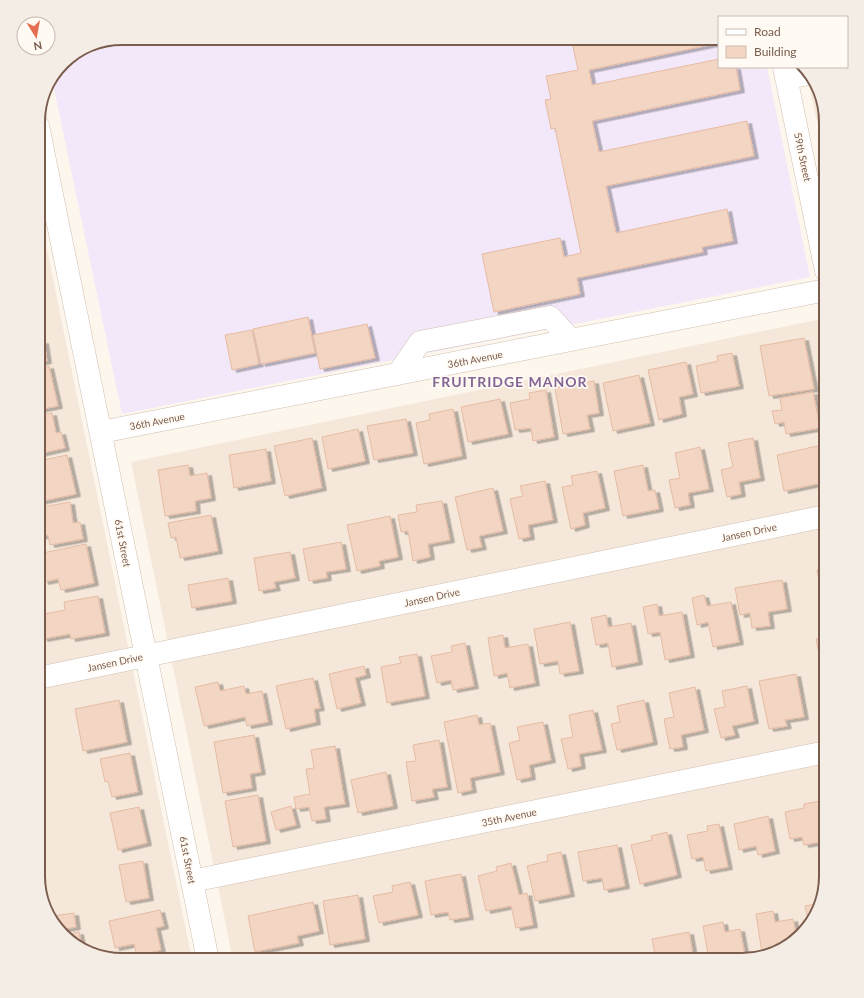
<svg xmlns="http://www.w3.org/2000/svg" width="864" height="998" font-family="Lato,sans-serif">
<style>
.residential{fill:#f5e8da}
.education{fill:#f3e8fa}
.building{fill:#f3d5c3;stroke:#e6bba3;filter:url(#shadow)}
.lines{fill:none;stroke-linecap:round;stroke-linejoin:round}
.minor-casing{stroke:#d1beb0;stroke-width:23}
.minor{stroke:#fff;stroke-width:22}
.labels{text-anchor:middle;stroke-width:3.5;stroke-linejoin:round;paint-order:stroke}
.street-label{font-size:10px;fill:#7a5c4d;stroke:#fffaf3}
.district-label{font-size:14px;font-weight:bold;letter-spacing:1px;fill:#846695;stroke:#fffaf3}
.rim{fill:none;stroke:#7a5c4d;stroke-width:2}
</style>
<defs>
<filter id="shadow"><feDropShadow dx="4.5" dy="2.5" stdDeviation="0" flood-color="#0004"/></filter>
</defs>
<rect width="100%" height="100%" fill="#fdf6ec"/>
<path class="residential" d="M805,68L809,71L826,122V162Z
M38,205L192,960H122L85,951L55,927L38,876Z
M826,318V876L817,913L793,943L742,960H233L131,462Z"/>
<path class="education" d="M122,38H719V67H767L810,277L122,414L52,79L67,59L90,44Z"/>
<path class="building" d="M437,38H456L438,42Z
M571,38H719V43L589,70L592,85L719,59V67H736L740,90L592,121L599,152L747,121L754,156L606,186L616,233L727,209L733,241L702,247L703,252L577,278L580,294L494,312L482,254L560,238L564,257L581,253L555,128L551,129L545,100L551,99L546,76L578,70Z
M308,317L315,353L261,364L253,329Z
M367,324L375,358L320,369L313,335Z
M252,330L259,364L232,370L225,335Z
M804,338L814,389L769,396L760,346Z
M44,341L47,361L38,363V342Z
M732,353L739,386L701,393L696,366L718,361L717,356Z
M686,362L693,394L679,397L682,414L659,420L648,370Z
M49,366L58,406L38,410V368Z
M639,375L650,423L613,431L603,383Z
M594,381L599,413L587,415L590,429L563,434L555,388Z
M546,390L554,437L533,441L531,428L515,430L510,403L530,399L529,393Z
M813,392L820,428L786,434L784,422L775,424L772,411L782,410L780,398Z
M500,399L508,434L468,442L461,407Z
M453,409L462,456L424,464L416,423L430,420L429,414Z
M52,413L56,433L61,432L65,448L38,454V416Z
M406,419L413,453L374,460L367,426Z
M358,429L365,461L328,469L322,437Z
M312,438L322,488L285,496L274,446Z
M753,438L760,478L739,482L741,494L727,497L721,470L733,467L728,443Z
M826,444V468L823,469L826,482L784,491L777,455Z
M700,447L709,489L688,493L690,505L675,508L669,480L680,478L675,453Z
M266,449L271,481L234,488L229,455Z
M67,455L76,494L38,502V461Z
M188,465L190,476L207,473L211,498L195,501L196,511L165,516L158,470Z
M643,465L648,491L655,490L659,509L623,516L614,471Z
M597,471L605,508L583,513L585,525L571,529L562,487L573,485L571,476Z
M545,481L553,520L528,525L530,537L519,539L510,499L523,496L520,486Z
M493,488L503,531L479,536L482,547L467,550L455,497Z
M442,501L450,540L428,544L430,557L413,561L408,531L401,532L398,515L417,512L416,505Z
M70,502L73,523L80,522L83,539L50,545L48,535L38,537V521L45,520L43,507Z
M211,515L218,551L180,558L176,537L171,538L168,523Z
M390,516L398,557L379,561L380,566L357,571L347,525Z
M341,542L346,569L326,572L327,578L309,581L303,549Z
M86,544L94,583L61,590L58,579L44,582L38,554Z
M290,552L295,578L274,582L276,588L259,591L254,558Z
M826,569V607L824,608L817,570Z
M228,578L232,601L192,608L188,585Z
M782,580L787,609L768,612L770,626L752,628L750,613L740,615L735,588Z
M704,595L707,606L731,602L739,642L713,647L708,622L697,625L692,598Z
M98,596L105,633L71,639L70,634L43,639L39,615L65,610L64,602Z
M657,604L659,616L682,612L690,655L665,660L660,632L648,634L643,607Z
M606,615L608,627L631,623L638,662L612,667L608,643L596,645L591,618Z
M570,622L579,671L560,674L558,661L540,664L534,629Z
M503,635L505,648L528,644L535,683L510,688L507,673L494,676L488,638Z
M826,637V663L821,664L816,639Z
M465,643L474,686L453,690L451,680L437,683L431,656L452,652L451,646Z
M417,654L425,696L387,703L381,667L401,663L399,657Z
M364,666L366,675L355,678L361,703L337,709L329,674Z
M796,674L804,717L785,720L787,726L769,729L759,681Z
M313,678L320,708L314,709L316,722L286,729L276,686Z
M826,681V704L822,682Z
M218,682L220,691L244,686L246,694L262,691L268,722L247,726L245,717L204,726L195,687Z
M747,686L754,721L732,726L735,735L721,738L714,709L725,707L722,691Z
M695,687L704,730L681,735L683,747L670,749L664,719L674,717L669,693Z
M119,700L127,742L83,751L75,709Z
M644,700L653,742L617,750L611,724L620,722L617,706Z
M593,710L602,750L579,754L581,766L568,769L561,739L573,737L569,715Z
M477,715L479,725L490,723L500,772L470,778L472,790L458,793L444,722Z
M543,722L551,760L529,765L531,777L517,780L509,743L520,740L517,727Z
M254,735L261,772L250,774L252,788L223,793L214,742Z
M439,740L447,787L432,789L434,797L412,801L406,762L416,761L413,745Z
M335,746L345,804L324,807L326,819L312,821L309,807L296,809L294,797L310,794L306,769L314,768L311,750Z
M130,753L138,792L112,797L108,781L105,782L100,759Z
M386,772L393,806L358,813L351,780Z
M258,795L266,841L233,847L225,801Z
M821,801L826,829V841L804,845L802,837L790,839L785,812L804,808V804Z
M291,806L296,825L276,830L271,812Z
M139,807L147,843L118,850L110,813Z
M768,816L775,851L758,855L756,846L739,850L734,824Z
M719,824L728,867L706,871L703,857L692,859L687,835L708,831L707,826Z
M667,832L677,875L640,884L631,845L652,840L651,836Z
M617,845L625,886L604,890L602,878L583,881L578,852Z
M561,852L570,894L535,901L527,866L548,861L547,855Z
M143,861L149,898L126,902L119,865Z
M511,863L519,895L527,893L533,925L516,928L511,906L486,911L478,876L497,871L496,867Z
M461,874L469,917L450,920L448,912L431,915L425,881Z
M410,882L418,915L379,923L373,896L393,892L392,886Z
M358,895L365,939L330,945L323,901Z
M313,902L319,931L297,936L299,943L255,952L248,916Z
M816,904L817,913L809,923L805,906Z
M160,910L164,926L156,928L161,950L137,956L134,944L115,948L109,921Z
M773,911L775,922L793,919L797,938L793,943L762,953L756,914Z
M74,913L76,927L59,930L55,927L53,916Z
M723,922L725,932L740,929L745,955L725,960H709L703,926Z
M79,932L82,949L65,935Z
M689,932L694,960H656L652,939Z"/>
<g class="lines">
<g class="minor-casing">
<path id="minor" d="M784,67L826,271
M786,78L810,74
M38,126L208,960
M398,374L420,342L550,317L571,340
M101,432L826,290
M38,678L826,516
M192,881L826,752"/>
</g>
<use href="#minor" class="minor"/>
</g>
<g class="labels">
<g class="street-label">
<text transform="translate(803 157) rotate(78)" y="4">59th Street</text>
<text transform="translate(475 359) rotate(-11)" y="4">36th Avenue</text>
<text transform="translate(157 421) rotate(-11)" y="4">36th Avenue</text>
<text transform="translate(749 532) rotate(-12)" y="4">Jansen Drive</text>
<text transform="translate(123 543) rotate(79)" y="4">61st Street</text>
<text transform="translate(432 597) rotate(-12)" y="4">Jansen Drive</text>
<text transform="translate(115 662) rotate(-12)" y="4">Jansen Drive</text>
<text transform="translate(509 817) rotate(-12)" y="4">35th Avenue</text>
<text transform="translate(188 860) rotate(79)" y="4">61st Street</text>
</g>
<g class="district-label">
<text x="510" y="387">FRUITRIDGE MANOR</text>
</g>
</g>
<path d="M0 0H864V998H0ZM122 45H742A77 77 0 0 1 819 122V876A77 77 0 0 1 742 953H122A77 77 0 0 1 45 876V122A77 77 0 0 1 122 45Z" fill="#f4ede6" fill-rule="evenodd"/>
<path class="rim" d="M122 45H742A77 77 0 0 1 819 122V876A77 77 0 0 1 742 953H122A77 77 0 0 1 45 876V122A77 77 0 0 1 122 45Z"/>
<rect x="718" y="16" width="130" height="52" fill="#fffaf3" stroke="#cabbb1"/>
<rect x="726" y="29" width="20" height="6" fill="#ffffff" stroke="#cabbb1"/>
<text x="754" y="36" font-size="12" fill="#7a5c4d">Road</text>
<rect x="726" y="46" width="20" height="12" fill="#f3d5c3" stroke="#cabbb1"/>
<text x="754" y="56" font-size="12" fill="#7a5c4d">Building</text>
<g transform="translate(36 36) rotate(169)"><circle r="19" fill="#fffaf3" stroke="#cabbb1"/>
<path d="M0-3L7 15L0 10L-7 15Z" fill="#e76f51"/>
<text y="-6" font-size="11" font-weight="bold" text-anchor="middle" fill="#7a5c4d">N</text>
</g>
</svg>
